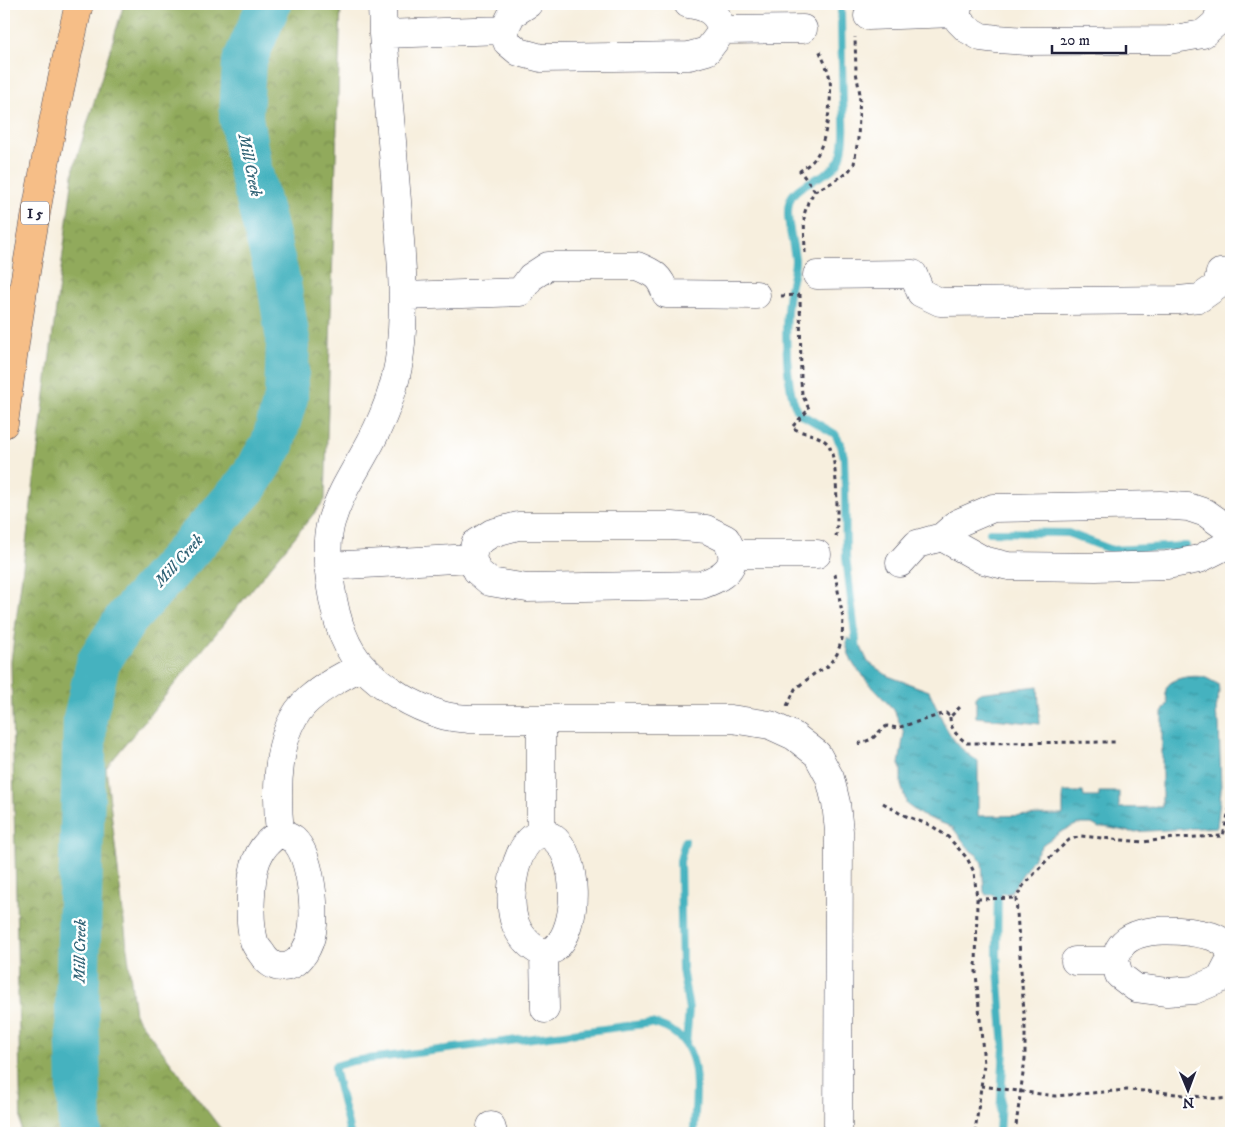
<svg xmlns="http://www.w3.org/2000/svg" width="1235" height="1137" font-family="'IM FELL DW Pica',serif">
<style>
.forest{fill:url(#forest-crowns);stroke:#5a664c}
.water{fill:url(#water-ripples);stroke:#336a7d}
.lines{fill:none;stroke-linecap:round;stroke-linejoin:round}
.stream{stroke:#44b2bf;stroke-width:8}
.river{stroke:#44b2bf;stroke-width:44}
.minor-casing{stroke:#424153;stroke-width:29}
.highway-casing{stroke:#424153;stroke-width:29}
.path{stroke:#424153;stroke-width:3;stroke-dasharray:4 4;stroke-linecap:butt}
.minor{stroke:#fff;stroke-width:28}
.highway{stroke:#f6be87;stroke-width:28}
.labels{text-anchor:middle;stroke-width:5;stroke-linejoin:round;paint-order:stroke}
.shield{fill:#fff;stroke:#646476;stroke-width:1}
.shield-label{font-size:14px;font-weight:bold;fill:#22223b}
.water-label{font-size:16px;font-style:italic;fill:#316376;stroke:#fff}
</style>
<defs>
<pattern id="forest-crowns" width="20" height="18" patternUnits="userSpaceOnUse" patternTransform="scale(1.25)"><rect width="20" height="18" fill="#91aa5c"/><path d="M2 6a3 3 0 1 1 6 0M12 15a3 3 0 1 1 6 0" fill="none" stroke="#768a4d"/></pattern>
<pattern id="water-ripples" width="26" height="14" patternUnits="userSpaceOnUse" patternTransform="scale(1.25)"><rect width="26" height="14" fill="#44b2bf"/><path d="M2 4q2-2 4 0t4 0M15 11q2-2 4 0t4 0" fill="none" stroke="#38909c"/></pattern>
</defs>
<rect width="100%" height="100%" fill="#fff"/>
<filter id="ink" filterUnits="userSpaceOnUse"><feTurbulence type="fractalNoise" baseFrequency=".02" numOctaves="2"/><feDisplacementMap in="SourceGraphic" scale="10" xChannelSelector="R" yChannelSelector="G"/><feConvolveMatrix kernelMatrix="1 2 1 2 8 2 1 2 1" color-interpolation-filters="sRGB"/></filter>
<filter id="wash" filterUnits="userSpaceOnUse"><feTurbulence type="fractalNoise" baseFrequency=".0096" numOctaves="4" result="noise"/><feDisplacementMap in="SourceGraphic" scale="20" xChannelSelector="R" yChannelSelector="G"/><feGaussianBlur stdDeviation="1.12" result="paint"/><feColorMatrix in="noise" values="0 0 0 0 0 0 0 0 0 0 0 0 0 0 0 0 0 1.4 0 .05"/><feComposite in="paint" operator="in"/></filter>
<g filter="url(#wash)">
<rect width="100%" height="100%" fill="#f7efde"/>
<path class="forest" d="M124,4H341L325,500L106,768L135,1015L224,1133H21L11,661L74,167Z"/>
<path class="water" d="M848,638L861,647L868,662L888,676L929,691C944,721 947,742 978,761V816L1063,815V792H1083L1084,797H1099V792H1119V808L1162,807V713L1168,703C1167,698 1164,692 1167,687C1172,677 1194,675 1203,677C1208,678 1213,682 1218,684C1222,698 1211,710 1219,723L1221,790L1217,827L1131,832L1104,827L1099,828L1092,824H1078L1061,832L1043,844L1010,893L986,895L984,892L982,863L977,855L971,851L952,827L921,815L906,804V801L901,785V769L899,764L904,733L894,710L864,678C862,672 859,672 856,668C850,660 848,652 846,643Z
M1038,686L1040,724L976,717V695L978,693Z"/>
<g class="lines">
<path class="stream" d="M841,4C841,35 842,67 843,99C844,116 846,139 841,156C835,177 803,179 792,196C782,211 794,243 795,260C795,273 789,287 788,301C785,326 785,393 799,413L835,434L841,445L844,457L845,486L846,557L857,650
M990,532L1068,533L1112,550L1186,546
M685,841L680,861L682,969L689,1009L686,1044
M998,885L997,956L1004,1048L999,1133
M350,1133L335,1072V1066L353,1061L651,1023C708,1036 695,1089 694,1133"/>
<path class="river" d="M80,1133L77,1006L85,718L98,663L126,619L246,486L272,445L286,398L288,340L279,283L249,165L241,117L244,62L269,4"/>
</g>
</g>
<g filter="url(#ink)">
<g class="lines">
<g class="minor-casing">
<path id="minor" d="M382,4L383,34C388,89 392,145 397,201C401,252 406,303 400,353C396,389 381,425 363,456C351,477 338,498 331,522C325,543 328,567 331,588C335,614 344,648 363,667C384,689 413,706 442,715C451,718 460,718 469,719H731L770,725L794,736L817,754L830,778L836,803L839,831L838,1133
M528,4L512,14L504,30L507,42L519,52L541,58L689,56L707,51L723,30
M688,4C708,7 715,11 723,30
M959,4L956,13L959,21L967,29L981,37L997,39L1027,41L1169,40L1203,34L1216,23L1221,9L1220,4
M868,16L956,13
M723,30L803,29
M383,34L504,30
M817,275L913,274L921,293L940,302L1178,300L1200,298L1217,286L1220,273L1231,272
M403,296L520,292L531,277L548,266H637C654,273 660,276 666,294L756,295
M518,526H672L706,529L726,539C728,543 732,549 732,554C735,572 715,580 701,585L527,588L490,582L477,571L472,558L475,544L492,533Z
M942,537L983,560L1008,566L1096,567L1167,565L1199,559L1231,543
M732,554H817
M900,563L917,544L942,537L958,523L993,508L1160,505L1188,507L1206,513L1231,531
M328,566L472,558
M280,833C256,847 252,869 251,895C250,910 250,926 254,941C255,945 259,950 262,954C273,972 292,971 304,953C307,948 311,938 312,932C316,910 311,856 294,840C290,837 284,835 280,833C276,793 275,728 309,699C325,685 343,676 362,666
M541,833C514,843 507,895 514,920C519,936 530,947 544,954C547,953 551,951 554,949C580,929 579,855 552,837C549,835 544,834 541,833V720
M544,954L545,1009
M1231,958L1228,946C1223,942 1217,938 1211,936C1188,930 1137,924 1121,946C1118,950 1116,956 1115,961L1119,975L1136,988L1167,992L1194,990L1220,979L1231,958
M1075,961H1115
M491,1126L493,1133"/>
</g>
<g class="highway-casing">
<path id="highway" d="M4,424C22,283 46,143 79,4"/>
</g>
<path class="path" d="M815,191L800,171C805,167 812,163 815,158C826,145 834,92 829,75C827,66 822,58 819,49
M805,253L804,215L808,202L815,191L831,183L848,172L854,164L858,139L860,94L856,72L855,37
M800,294L801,381L802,394L809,409L792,427C803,435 817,433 827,443C838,453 838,521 836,537
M781,296L800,295
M787,706L795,689L814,674L827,667L837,654L842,639L843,618L835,574
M950,717C950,729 958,737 967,743L1116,742
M858,744L872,739L883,728L887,726L897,728L946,713L950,717L962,705
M883,803L901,814L932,826L948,837L967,858L974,872L977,899L976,973L984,1064L975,1133
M977,899L1016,898
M981,1086L1055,1096L1127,1090L1159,1092L1219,1099L1231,1098
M1015,1133L1025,1059V1028L1016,898L1023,886L1047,860L1069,840L1081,836L1143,842L1174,838L1223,836L1231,802"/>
<use href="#minor" class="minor"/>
<use href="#highway" class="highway"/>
</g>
</g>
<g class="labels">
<rect class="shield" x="21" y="201.5" width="28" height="23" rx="4"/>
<g class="shield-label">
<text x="35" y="218">I 5</text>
</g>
<g class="water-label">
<text transform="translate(251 165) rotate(78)" y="6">Mill Creek</text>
<text transform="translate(178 560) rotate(-48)" y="6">Mill Creek</text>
<text transform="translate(79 951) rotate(-89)" y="6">Mill Creek</text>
</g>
</g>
<rect width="1235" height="1137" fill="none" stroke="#fff" stroke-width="20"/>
<g transform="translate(1188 1090) rotate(179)" stroke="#ffffff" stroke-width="4" paint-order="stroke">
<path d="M0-4L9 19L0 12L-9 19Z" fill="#22223b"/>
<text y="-8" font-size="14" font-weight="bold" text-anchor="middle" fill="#22223b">N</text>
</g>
<path d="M1052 45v8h74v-8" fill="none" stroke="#22223b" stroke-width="2.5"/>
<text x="1060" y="45" font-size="15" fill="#22223b" stroke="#ffffff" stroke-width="4" paint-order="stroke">20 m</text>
</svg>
